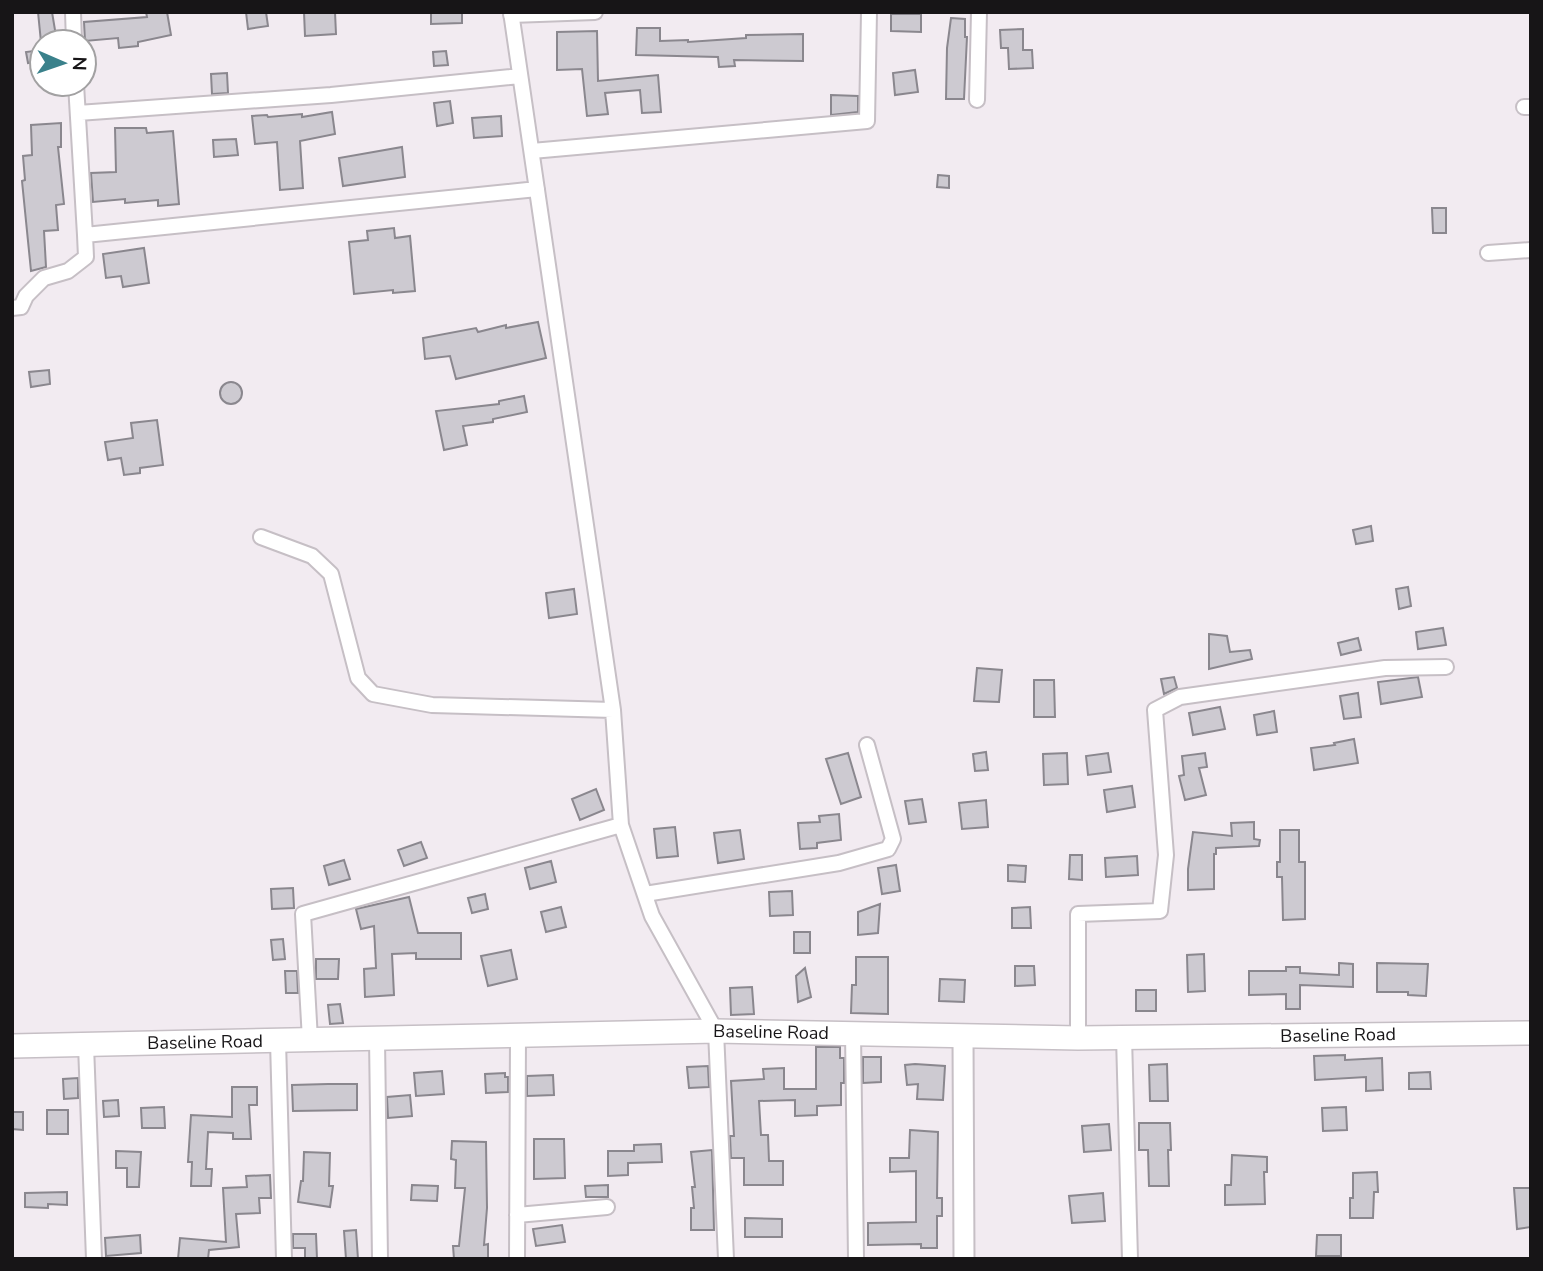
<svg xmlns="http://www.w3.org/2000/svg" width="1543" height="1271" font-family="'Nunito Sans',sans-serif">
<style>
.building{fill:#cdcad1;stroke:#8a878e;stroke-width:2}
.lines{fill:none;stroke-linecap:round;stroke-linejoin:round}
.street-casing{stroke:#c6bfc5;stroke-width:18}
.secondary-casing{stroke:#c6bfc5;stroke-width:23}
.primary-casing{stroke:#c6bfc5;stroke-width:26}
.street{stroke:#fff;stroke-width:14}
.secondary{stroke:#fff;stroke-width:19}
.primary{stroke:#fff;stroke-width:23}
.labels{text-anchor:middle;stroke-width:6;stroke-linejoin:round;paint-order:stroke}
.street-label{font-size:18px;fill:#171517;stroke:#fff}
</style>
<rect width="100%" height="100%" fill="#f2ebf1"/>
<path class="building" d="M38,12H52L57,42H41Z
M146,12H167L171,35L138,42V46L119,48L118,38L85,41L84,22L147,17Z
M246,12H266L268,26L248,29Z
M304,12H335L336,34L305,36Z
M431,12H462V23L431,24Z
M891,14H921V32L891,31Z
M951,18L965,19V37H967L964,99H946L947,48Z
M637,28H660V41L688,40V42L746,38V35L803,34V61L734,60L735,66L719,67L718,57L636,55Z
M1023,29V50H1032L1033,68L1009,69L1008,48H1001L1000,30Z
M597,31L598,81L658,75L661,112L642,113L640,90L605,93L608,114L587,116L582,69L557,70V32Z
M42,50V61L28,63L26,52Z
M446,51L448,65L434,66L433,52Z
M915,70L918,92L895,95L893,73Z
M227,73L228,93L212,94L211,74Z
M831,95L858,96V112L831,115Z
M450,101L453,123L437,126L434,103Z
M332,112L335,134L300,141L303,188L280,190L277,142L255,144L252,116L267,115L268,117L302,114V117Z
M501,116L502,136L474,138L472,118Z
M61,123V147H58L64,204L56,205L58,230L44,231L46,267L31,271L22,181L25,180L23,156L32,155L31,125Z
M115,128H146L147,133L173,131L179,204L158,206V200L125,203V199L93,202L91,173L116,172Z
M236,139L238,155L214,157L213,140Z
M402,147L405,177L343,186L339,158Z
M938,175L949,176V188L937,187Z
M1432,208H1446V233H1433Z
M394,228L395,238L410,236L415,291L393,293V290L354,294L349,242L368,240L367,231Z
M144,248L149,283L123,287L121,276L106,278L103,254Z
M538,322L546,358L456,379L450,356L425,359L423,338L476,328L478,332L506,325V328Z
M49,370L50,384L31,387L29,372Z
M220 393a11 11 0 1 1 22 0a11 11 0 1 1-22 0Z
M524,396L527,412L493,419V422L463,426L467,445L444,450L436,411L499,404V401Z
M157,420L163,465L140,468V473L124,475L121,458L108,460L105,442L133,438L131,423Z
M1371,526L1373,541L1356,544L1353,530Z
M1408,587L1411,606L1399,609L1396,589Z
M574,589L577,614L549,618L546,593Z
M1443,628L1446,645L1418,649L1416,632Z
M1209,634L1227,636L1230,652L1250,650L1252,659L1209,669Z
M1358,638L1361,650L1341,655L1338,643Z
M977,668L1002,670L999,702L974,701Z
M1174,677L1177,688L1164,694L1161,679Z
M1418,677L1422,697L1381,704L1378,682Z
M1034,680H1054L1055,717H1034Z
M1358,693L1361,717L1344,719L1340,696Z
M1220,707L1225,729L1193,735L1189,713Z
M1274,711L1277,732L1257,735L1254,715Z
M1354,739L1358,763L1314,770L1311,748L1335,745L1334,743Z
M986,752L988,770L975,771L973,754Z
M848,753L861,797L841,804L826,759Z
M1067,753L1068,784L1044,785L1043,754Z
M1108,753L1111,772L1088,775L1086,756Z
M1205,753L1207,767L1199,768L1206,795L1185,800L1179,776L1184,775L1182,756Z
M1132,786L1135,807L1107,812L1104,790Z
M596,789L604,810L580,820L572,799Z
M922,799L926,822L909,824L905,801Z
M986,800L988,827L962,829L959,803Z
M839,814L841,840L817,843V848L800,849L798,823L820,822L819,816Z
M1254,822V839L1260,840L1259,846L1216,848V854H1214V889L1188,890V869L1193,832L1232,836L1231,823Z
M675,827L678,856L657,858L654,829Z
M740,830L744,859L718,863L714,833Z
M1280,830H1299V862H1305V919L1283,920L1282,877H1277V862H1280Z
M421,842L427,858L404,866L398,850Z
M1070,855H1082V880L1069,879Z
M1137,856L1138,875L1106,877L1105,858Z
M344,860L350,879L329,885L324,866Z
M551,861L556,882L530,889L525,868Z
M896,865L900,891L882,894L878,868Z
M1008,865L1026,866L1025,882L1008,881Z
M293,888L294,908L272,909L271,889Z
M792,891L793,915L770,916L769,892Z
M485,894L488,909L472,913L468,898Z
M409,897L418,933H461V959H416V953L392,954L394,995L365,997L364,969L376,968L374,926L361,929L356,909Z
M880,904L878,933L858,935V912Z
M561,907L566,927L546,932L541,912Z
M1030,907L1031,928H1012V908Z
M794,932H810V953H794Z
M283,939L285,959L273,960L271,940Z
M511,950L517,979L488,986L481,956Z
M1204,954L1205,991L1188,992L1187,955Z
M856,957H888V1014L851,1013L852,985H856Z
M316,959H339L338,979H316Z
M1339,963L1353,964V987L1300,985V1009H1286V994L1249,995V971H1286V967H1300V973L1339,975Z
M1377,963L1428,964L1426,996L1408,995V992H1377Z
M1015,966H1034L1035,985L1015,986Z
M805,968L811,997L798,1002L796,976Z
M285,971H297L298,993H286Z
M940,979L965,980L964,1002L939,1001Z
M752,987L754,1014L731,1015L730,988Z
M1136,990H1156V1011H1136Z
M340,1004L343,1023L330,1024L328,1005Z
M816,1047H840V1058H844V1083H841V1105L817,1106V1115L795,1116V1100L759,1101L761,1135H768L769,1161H783V1185H744V1158H731L730,1136H734L731,1081L764,1079L763,1069L784,1068V1089H816Z
M1345,1055V1060L1382,1058L1383,1090L1366,1091V1077L1315,1080L1314,1056Z
M863,1057H881V1082L863,1083Z
M915,1064L945,1066L943,1100L917,1099L918,1084L907,1085L905,1065Z
M1167,1064L1168,1101H1150L1149,1065Z
M708,1066L709,1087L689,1088L687,1067Z
M442,1071L444,1094L416,1096L414,1073Z
M1430,1072L1431,1089H1409V1073Z
M505,1073V1077H508V1092L486,1093L485,1074Z
M553,1075L554,1095L527,1096V1076Z
M78,1078V1098L64,1099L63,1079Z
M328,1084H357V1110L293,1111L292,1085Z
M232,1087H257V1105H249L251,1139H233V1133L208,1132L206,1169H212L211,1186H191L192,1162H188L191,1115L232,1117Z
M410,1095L412,1116L388,1118L387,1097Z
M118,1100L119,1116L104,1117L103,1101Z
M164,1107L165,1128H142L141,1108Z
M1346,1107L1347,1130L1323,1131L1322,1108Z
M47,1110H68V1134H47Z
M12,1112H23V1130L12,1129Z
M1139,1123H1170L1171,1150H1168L1169,1186H1149L1148,1150H1139Z
M1109,1124L1111,1150L1084,1152L1082,1126Z
M910,1130L938,1132L937,1198H942V1216H937V1248H921V1244L868,1245V1223L916,1222V1171L890,1172V1158H909Z
M534,1139H564L565,1178L534,1179Z
M452,1141L486,1142L487,1208L484,1245L488,1244V1259H454L453,1246H459L465,1188H455L456,1160L451,1159Z
M661,1144L662,1162L628,1163V1175L608,1176V1151H634V1145Z
M712,1150L714,1230H691V1208H694L692,1187H695L691,1152Z
M116,1151L141,1152L139,1187H127V1168H116Z
M304,1152L330,1153L329,1186H333L330,1207L298,1202L301,1181H303Z
M1232,1155L1267,1157V1172H1264L1265,1204L1225,1205V1185H1231Z
M1377,1172L1378,1192H1374L1373,1218H1350V1198H1353V1173Z
M270,1175L271,1198H259L260,1213L236,1214L239,1247L209,1250L208,1259H178L180,1238L226,1242L223,1188L247,1187L246,1176Z
M412,1185L438,1186L437,1201L411,1200Z
M608,1185V1197H586L585,1186Z
M1514,1188H1531V1227L1517,1229Z
M67,1192V1205L48,1204V1208L25,1207V1193Z
M1103,1193L1105,1221L1072,1223L1069,1196Z
M745,1218L782,1219V1237H745Z
M562,1225L565,1242L536,1246L533,1229Z
M356,1230L358,1259H346L344,1231Z
M293,1234H316L317,1259H305V1248H293Z
M140,1235L141,1253L106,1256L105,1238Z
M1317,1235H1341V1256H1316Z"/>
<g class="lines">
<g class="street-casing">
<path id="street" d="M73,12L74,42
M511,12L613,710L621,825L652,916L716,1031L726,1259
M511,15L595,12
M76,84L85,235L537,189
M977,100L979,12
M1524,107H1531
M78,113L331,95L520,76
M532,151L867,121L869,12
M1488,253L1531,250
M12,308L21,307L26,296L44,278L68,271L86,257L85,235
M261,537L312,556L331,574L358,678L373,694L432,705L613,710
M645,894L839,863L888,849L893,839L867,745
M853,1033L856,1259
M1124,1037L1130,1259
M1078,1038V914L1160,911L1166,855L1155,710L1180,697L1385,668L1446,667
M377,1039L380,1259
M310,1040L303,914L621,825
M278,1041L284,1259
M86,1045L94,1259
M517,1215L607,1207
M517,1259L518,1036"/>
</g>
<g class="secondary-casing">
<path id="secondary" d="M963,1037L964,1259"/>
</g>
<g class="primary-casing">
<path id="primary" d="M12,1046L716,1031L1078,1038L1531,1033"/>
</g>
<use href="#street" class="street"/>
<use href="#secondary" class="secondary"/>
<use href="#primary" class="primary"/>
</g>
<g class="labels">
<g class="street-label">
<text transform="translate(771 1032) rotate(1)" y="6">Baseline Road</text>
<text transform="translate(1338 1035) rotate(-1)" y="6">Baseline Road</text>
<text transform="translate(205 1042) rotate(-1)" y="6">Baseline Road</text>
</g>
</g>
<rect width="1543" height="1271" fill="none" stroke="#171517" stroke-width="28"/>
<g transform="translate(63 63) rotate(92)"><circle r="33" fill="#ffffff" stroke="#a2a1a2" stroke-width="2"/>
<path d="M0-5L12 26L0 18L-12 26Z" fill="#3a818b"/>
<text y="-10" font-size="19" font-weight="bold" text-anchor="middle" fill="#171517">N</text>
</g>
</svg>
